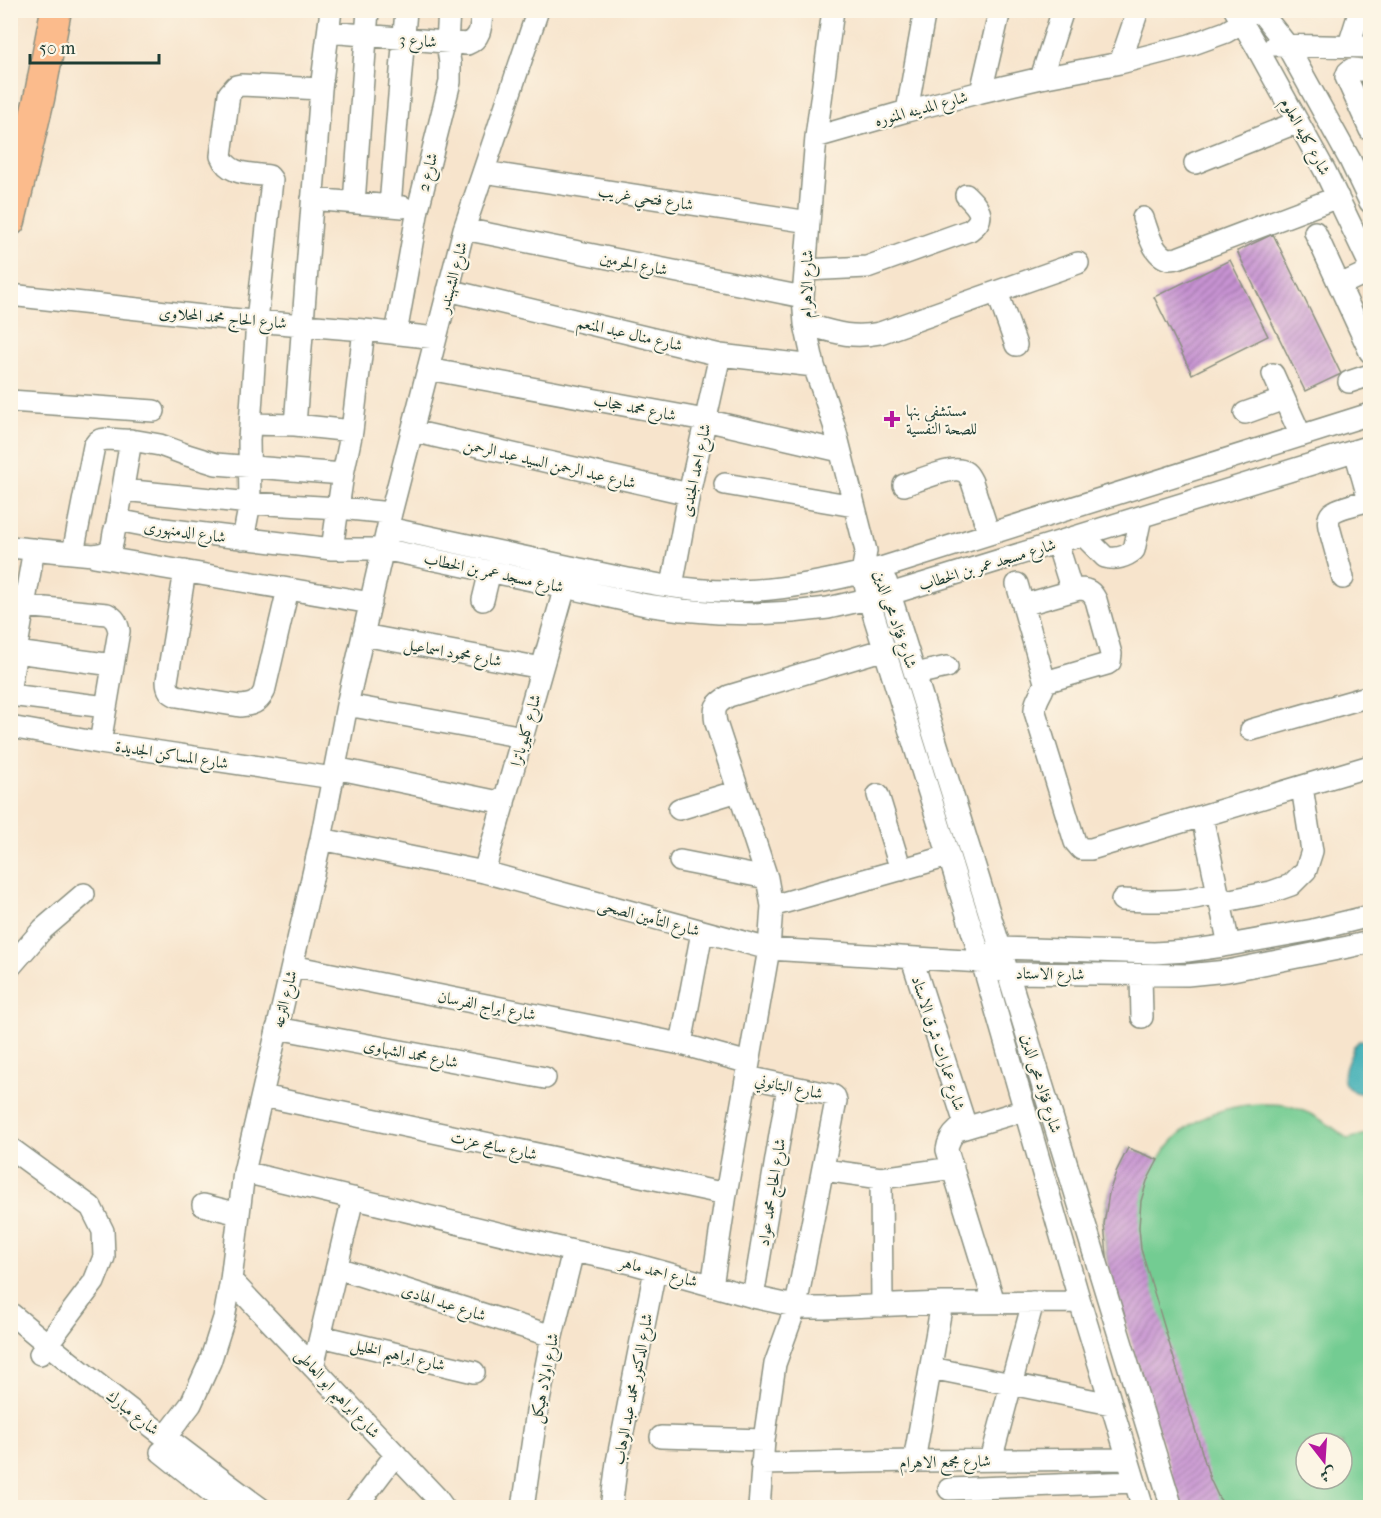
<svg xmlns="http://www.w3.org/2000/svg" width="1381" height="1518" font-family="'IM FELL French Canon',Amiri,serif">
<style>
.garden{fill:#73cc92;stroke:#498463;stroke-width:1.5;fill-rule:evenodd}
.water{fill:#3daeb5;stroke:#2e7674;stroke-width:1.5}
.building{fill:url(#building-hatch)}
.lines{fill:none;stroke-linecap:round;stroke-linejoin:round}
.minor-casing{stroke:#8b9080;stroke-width:24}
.highway-casing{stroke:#8b9080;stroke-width:33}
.minor{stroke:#fff;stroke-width:21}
.highway{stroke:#fbbb8c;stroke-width:30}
.poi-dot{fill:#b5179e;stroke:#fcf5e5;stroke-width:2}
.labels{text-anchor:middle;stroke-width:4.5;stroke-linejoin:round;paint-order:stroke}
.street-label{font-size:16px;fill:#1f3d34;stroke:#fcf5e5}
.poi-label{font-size:16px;fill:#1f3d34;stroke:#fcf5e5;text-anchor:start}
</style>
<defs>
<pattern id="building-hatch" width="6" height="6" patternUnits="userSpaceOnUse" patternTransform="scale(1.5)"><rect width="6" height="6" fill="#c692d1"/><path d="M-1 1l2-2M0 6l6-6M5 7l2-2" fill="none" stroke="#a078aa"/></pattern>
</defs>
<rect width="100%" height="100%" fill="#fcf5e5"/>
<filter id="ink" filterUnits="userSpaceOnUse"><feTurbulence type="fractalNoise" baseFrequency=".0167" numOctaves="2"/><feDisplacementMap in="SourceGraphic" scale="12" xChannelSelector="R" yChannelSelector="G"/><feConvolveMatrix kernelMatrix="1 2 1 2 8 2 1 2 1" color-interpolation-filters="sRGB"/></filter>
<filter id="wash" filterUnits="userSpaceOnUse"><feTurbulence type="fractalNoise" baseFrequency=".008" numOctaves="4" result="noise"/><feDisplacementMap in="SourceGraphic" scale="24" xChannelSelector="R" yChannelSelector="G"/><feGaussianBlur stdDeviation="1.35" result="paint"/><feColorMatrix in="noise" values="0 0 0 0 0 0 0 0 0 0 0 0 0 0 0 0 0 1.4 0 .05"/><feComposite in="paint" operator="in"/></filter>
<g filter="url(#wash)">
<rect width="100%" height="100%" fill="#f7e4cc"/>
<path class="garden" d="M1261,1104C1269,1104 1277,1104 1285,1105C1309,1110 1329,1124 1348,1139L1370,1133V1507H1184L1108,1265C1106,1252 1104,1239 1104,1226C1103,1201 1117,1170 1128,1148L1158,1160C1183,1121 1217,1106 1261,1104ZM1306,1443H1342V1479H1306Z"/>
<path class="water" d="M1359,1041H1365L1369,1043L1370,1041V1092C1364,1094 1358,1094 1352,1091C1333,1079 1351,1061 1353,1047Z"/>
<g id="blocks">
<path class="building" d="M1273,234L1341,374L1305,391L1237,251Z
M1230,260L1268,336L1192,374L1154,297Z
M1128,1148L1158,1160L1147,1181L1141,1201L1139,1227L1141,1249L1210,1479L1219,1498L1227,1508H1184L1178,1495L1108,1265L1104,1224L1109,1193L1116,1172Z"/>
</g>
</g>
<g filter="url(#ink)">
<use href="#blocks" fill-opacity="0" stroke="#8b9080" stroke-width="1.5"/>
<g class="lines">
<g class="minor-casing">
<path id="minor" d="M833,10L816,137L803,297L805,324L814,366L834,425L866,551L862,573L869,600L985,972L1080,1302L1143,1508
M1235,10L1256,46L1325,171L1370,265
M1259,10L1286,44L1350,160L1370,202
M329,32L467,44C482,38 481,25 482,10
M1275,45L1370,47
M1349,45L1360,10
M1120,63L1138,10
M1370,71L1352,69L1348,72L1346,77L1370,130
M1041,78L1063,10
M981,92L1041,78L1120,63L1190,45L1226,32L1241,23L1253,10
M907,111L925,10
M816,137L907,111L981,92L1000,10
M1195,163L1298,122
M484,172L809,222
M312,199L403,207
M354,203L368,10
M390,206L406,10
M1143,218C1148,231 1153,257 1170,259C1171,259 1179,258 1180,257L1338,197
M464,229L803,297
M1315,232L1370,352
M805,270L867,267L970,230C988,217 978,207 966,195
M1340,285L1370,271
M448,290L720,355L814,366
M997,292L1016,345
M10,295L230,319L364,330L436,338
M805,324C833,332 851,339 880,333L1078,263
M396,334L418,209L450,82V63L447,43L449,10
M428,369L705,420L840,451
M1273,374L1301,436
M1349,382L1370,375
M10,401L154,411
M1245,413L1284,399
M250,424L295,425L352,431
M295,425L321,89L331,10
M412,431L689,494
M1355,451L1369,500
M725,484L854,506
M904,485C916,481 949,468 959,470C967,471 969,476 972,482L989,534
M123,490L250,503L339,508L391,513
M117,523L131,440
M388,528C447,541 507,553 566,566C622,578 679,592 737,591C786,590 833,580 881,568L1370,414
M1083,535L1105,557C1115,560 1126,557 1134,550L1141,517
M243,539L250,503L249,440L257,321L272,180L269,176C251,173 229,176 221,156L229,94L236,86L241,85L321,89
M1057,543L1072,591
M10,547L93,555C122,553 107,536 119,521H122L164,529L332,549H383L565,587L646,605L682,610L719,613L755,614L792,612L828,608L890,594L1370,446
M332,549L343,474L352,431L364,330
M73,553L94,446L97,442L100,440L107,439L137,441L160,445L187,455L216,464L343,474
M94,556L371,603
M185,571L167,681C167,690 170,693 177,696L240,706C252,705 258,703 264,692L288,589
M1343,578L1329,527C1328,522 1328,517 1332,513C1339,507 1361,503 1370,500
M886,581L1008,973L1172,1508
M1017,584L1045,682C1043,693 1034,700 1035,712L1075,842L1081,849H1091L1370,766
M672,586L689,494L720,355
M483,600L490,571
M1023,605L1079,589C1088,589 1092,592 1096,600L1111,654L1110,662L1107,664L1045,682
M24,606L107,614C115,618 117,622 119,631L100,743
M363,635L542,668
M16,652L113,665
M915,674L947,667
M10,686L34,549
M10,695L106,707
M347,705L523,737
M10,727L100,743L333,778
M1251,730L1370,696
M335,768L504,803
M878,795L901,870
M679,809L738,791
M1202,817L1229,945
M321,839L484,872L769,949L982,962L990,967L1008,973L1187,975L1227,971L1348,947L1370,942
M680,861L767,878
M484,872L565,587
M1122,900C1157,901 1183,904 1217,892
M1220,902L1271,892L1291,885L1306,870L1312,851L1302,787
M772,906L949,856
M988,955L1000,948L1154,953L1187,951L1223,946L1313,930L1370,916
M912,959L966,1127
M292,966L681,1044L749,1063
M10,967L43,929L84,894
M1141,975L1142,1017
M277,1028L545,1078
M681,1044L702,932
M747,1077L832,1095L835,1097L836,1101L796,1306L775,1364L764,1440L759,1508
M263,1096L726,1194
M10,1148L91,1207L103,1231L104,1257L94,1282L40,1354
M824,1170L881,1178L953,1168
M244,1172L573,1251L631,1263L753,1297L804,1308H824L942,1303L1080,1302
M881,1178L882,1306
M203,1205L239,1214
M337,1268L552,1336
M231,1280L436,1497L444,1508
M712,1286L726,1194L769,949L772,906L767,878L716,723C713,708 715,704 729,696L885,649
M753,1297L788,1087
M994,1302L947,1150C948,1141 951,1136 958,1130L1025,1110
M10,1313C91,1381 175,1445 260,1508
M321,1336L474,1372
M313,1367L353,1198
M931,1368L1111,1404
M661,1437L764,1440
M165,1438L191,1404L210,1362L224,1318L231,1280L244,1172L292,966L321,839L347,705L391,513L464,229L538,10
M161,1452L231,1508
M991,1460L1033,1302
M914,1461L942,1303
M761,1464L914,1461L1128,1459
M949,1489L1135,1482
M355,1508L396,1454
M523,1508L537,1411L552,1336L573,1251
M611,1508L617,1462L655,1270"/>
</g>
<g class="highway-casing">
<path id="highway" d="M10,221L39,99L56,10"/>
</g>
<use href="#minor" class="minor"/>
<use href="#highway" class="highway"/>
</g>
</g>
<path class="poi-dot" d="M889 410h6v6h6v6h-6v6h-6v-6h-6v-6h6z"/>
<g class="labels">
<g class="street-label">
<text transform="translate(418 40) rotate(4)" y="6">شارع 3</text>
<text transform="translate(921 108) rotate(-15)" y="6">شارع المدينه المنوره</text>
<text transform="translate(1306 136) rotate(61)" y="6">شارع كليه العلوم</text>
<text transform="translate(427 172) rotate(-76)" y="6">شارع 2</text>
<text transform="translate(646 197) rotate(9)" y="6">شارع فتحي غريب</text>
<text transform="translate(634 263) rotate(11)" y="6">شارع الحرمين</text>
<text transform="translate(452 277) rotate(-75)" y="6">شارع الشهبندر</text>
<text transform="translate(806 284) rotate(-89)" y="6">شارع الاهرام</text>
<text transform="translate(223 317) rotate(5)" y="6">شارع الحاج محمد المحلاوى</text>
<text transform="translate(630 333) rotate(13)" y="6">شارع منال عبد المنعم</text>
<text transform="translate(635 407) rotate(11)" y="6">شارع محمد حجاب</text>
<text transform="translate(550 463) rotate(13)" y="6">شارع عبد الرحمن السيد عبد الرحمن</text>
<text transform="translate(695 470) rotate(-78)" y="6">شارع احمد الجندى</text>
<text transform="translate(185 531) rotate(8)" y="6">شارع الدمنهورى</text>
<text transform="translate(987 564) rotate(-17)" y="6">شارع مسجد عمر بن الخطاب</text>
<text transform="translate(494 572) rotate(12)" y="6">شارع مسجد عمر بن الخطاب</text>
<text transform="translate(896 619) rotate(71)" y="6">شارع فؤاد محى الدين</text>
<text transform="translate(453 652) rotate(10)" y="6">شارع محمود اسماعيل</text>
<text transform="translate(525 730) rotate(-74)" y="6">شارع كليوباترا</text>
<text transform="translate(172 754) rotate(9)" y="6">شارع المساكن الجديدة</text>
<text transform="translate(649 917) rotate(15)" y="6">شارع التأمين الصحى</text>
<text transform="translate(1050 973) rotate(1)" y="6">شارع الاستاد</text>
<text transform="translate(284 999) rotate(-76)" y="6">شارع الترعه</text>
<text transform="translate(487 1005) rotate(11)" y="6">شارع ابراج الفرسان</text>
<text transform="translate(939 1043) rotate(72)" y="6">شارع عمارات شرق الاستاد</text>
<text transform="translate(411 1053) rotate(11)" y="6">شارع محمد الشهاوى</text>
<text transform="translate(1042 1083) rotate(73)" y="6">شارع فؤاد محى الدين</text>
<text transform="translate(789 1086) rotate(12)" y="6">شارع البتانوني</text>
<text transform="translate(494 1145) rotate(12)" y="6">شارع سامح عزت</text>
<text transform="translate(771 1192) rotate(-81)" y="6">شارع الحاج محمد عواد</text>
<text transform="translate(659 1271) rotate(15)" y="6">شارع احمد ماهر</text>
<text transform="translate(444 1302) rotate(18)" y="6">شارع عبد الهادى</text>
<text transform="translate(398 1354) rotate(13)" y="6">شارع ابراهيم الخليل</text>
<text transform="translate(544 1378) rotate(-79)" y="6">شارع اولاد هيكل</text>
<text transform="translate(632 1389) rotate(-79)" y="6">شارع الدكتور محمد عبد الوهاب</text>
<text transform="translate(338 1393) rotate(47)" y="6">شارع ابراهيم ابو العاطى</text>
<text transform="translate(133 1412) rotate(38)" y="6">شارع مبارك</text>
<text transform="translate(945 1461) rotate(-1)" y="6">شارع مجمع الاهرام</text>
</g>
<g class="poi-label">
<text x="906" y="416">مستشفى بنها<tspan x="906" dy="18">للصحة النفسية</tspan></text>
</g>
</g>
<rect width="1381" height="1518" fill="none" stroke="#fcf5e5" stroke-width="36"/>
<g transform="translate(1324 1461) rotate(163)"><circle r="28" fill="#fcf5e5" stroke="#a4ab9e" stroke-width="1.5"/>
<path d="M0-4.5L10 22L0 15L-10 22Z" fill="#b5179e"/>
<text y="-9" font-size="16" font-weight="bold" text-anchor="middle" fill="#1f3d34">ش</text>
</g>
<path d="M30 54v9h129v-9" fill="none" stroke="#1f3d34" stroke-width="3"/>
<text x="39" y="54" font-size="18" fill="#1f3d34" stroke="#fcf5e5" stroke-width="4.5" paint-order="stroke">50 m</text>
</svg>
